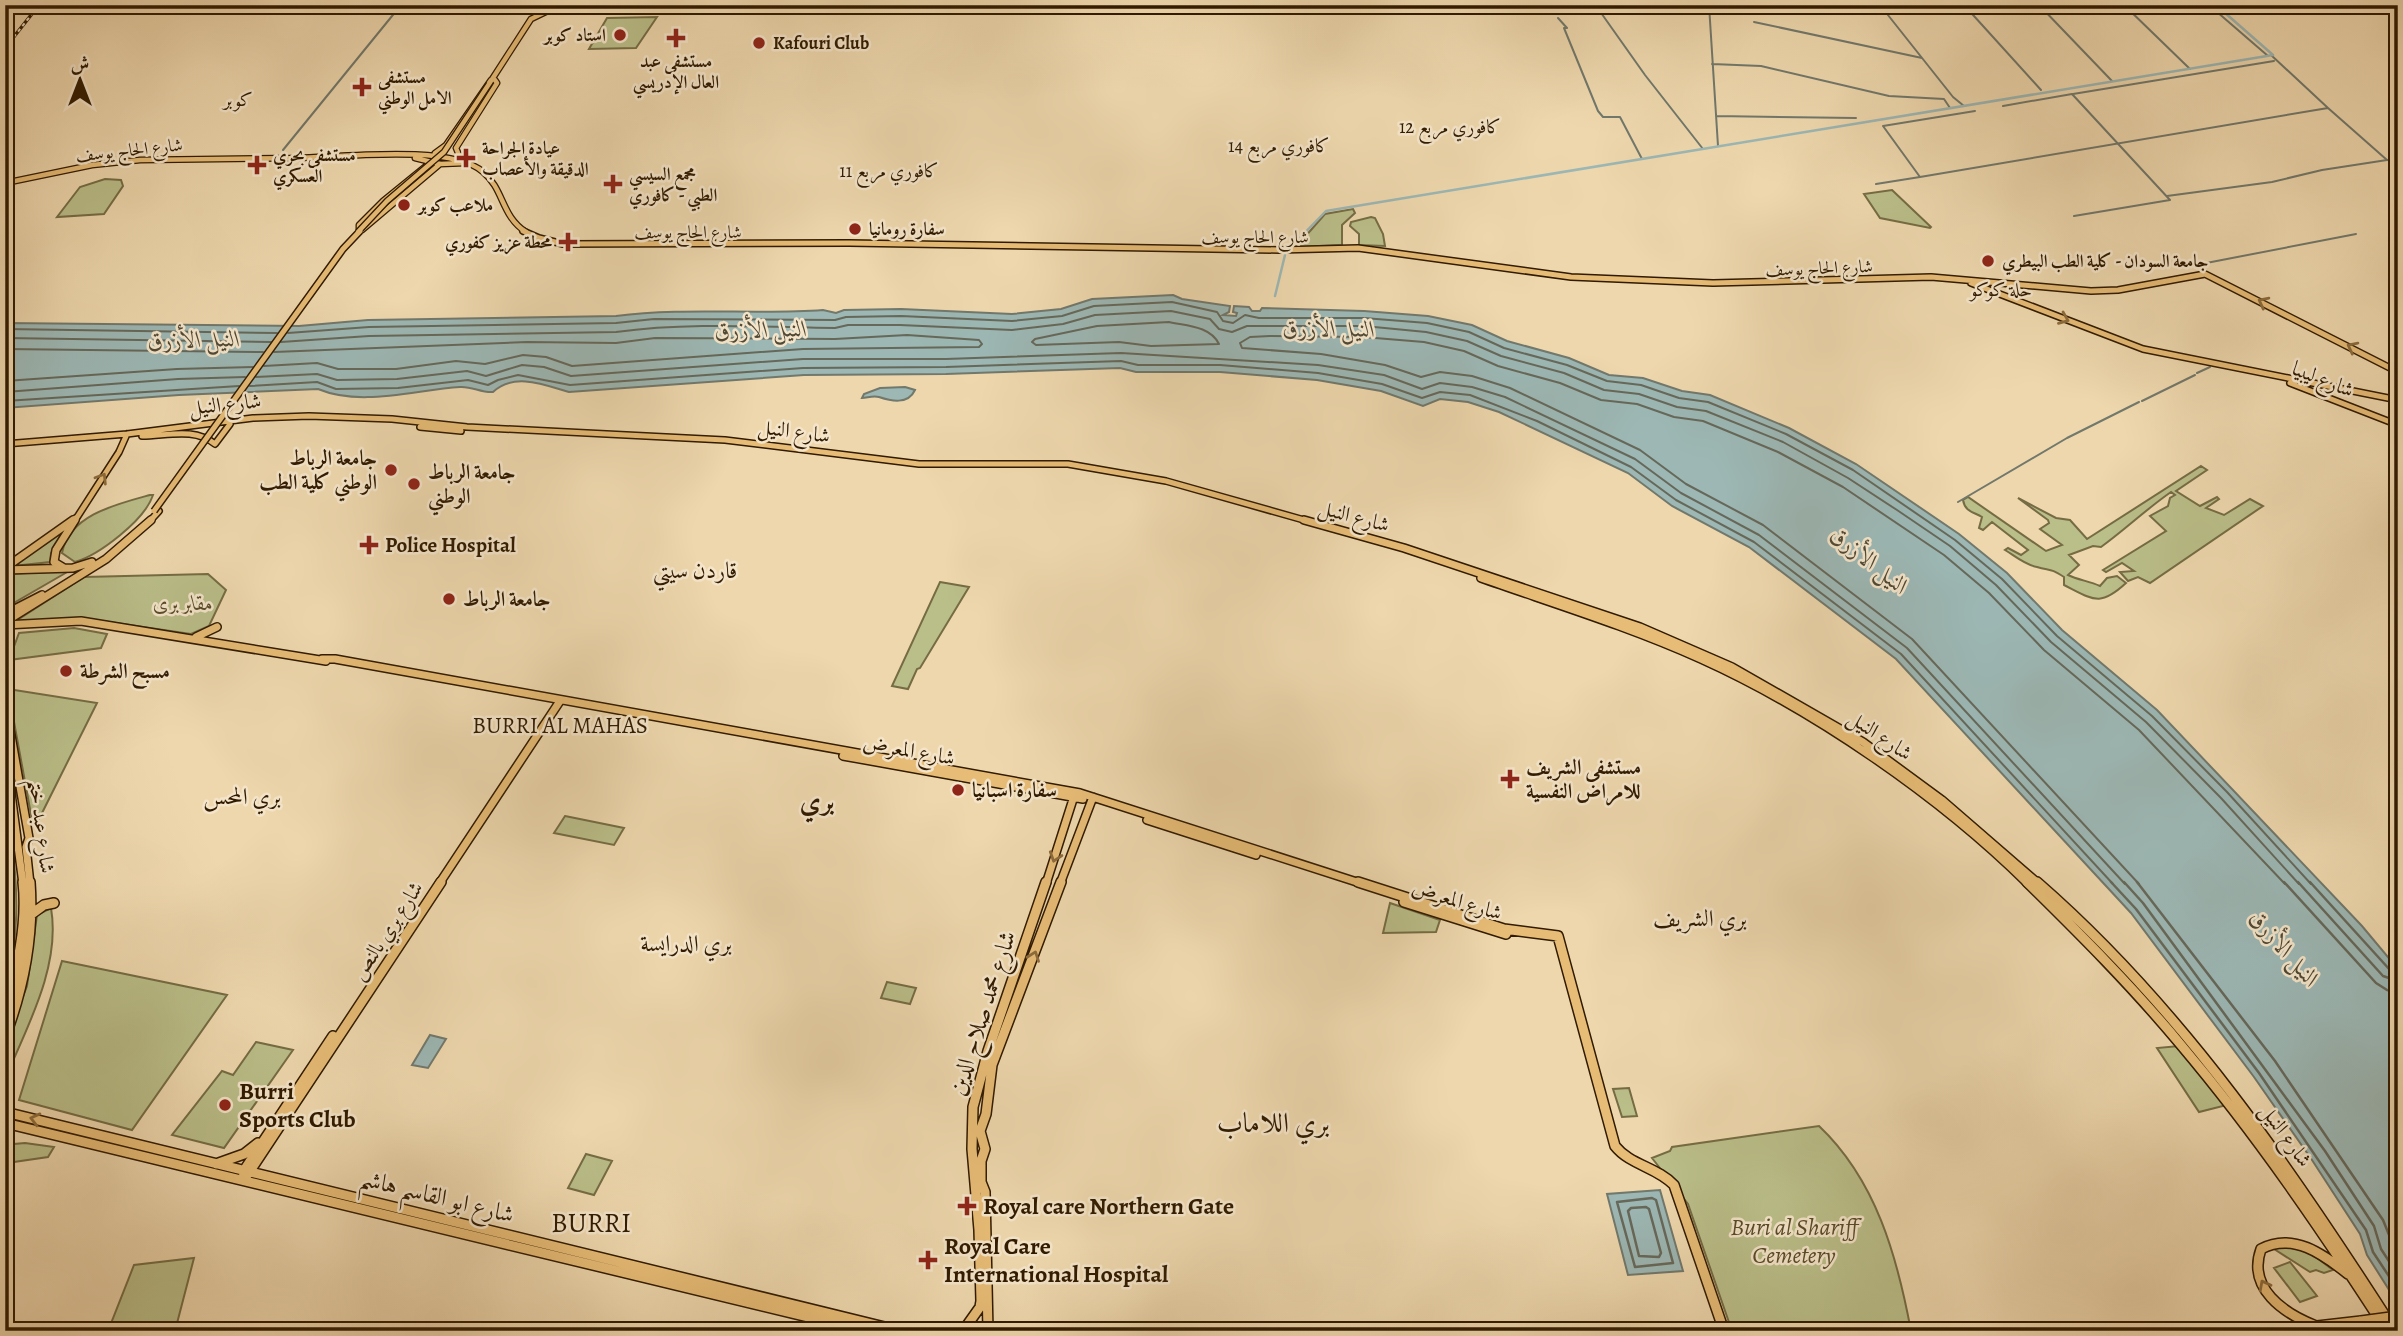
<svg xmlns="http://www.w3.org/2000/svg" width="2403" height="1336" font-family="Alegreya,Amiri,serif">
<style>
.green{fill:#babe89;stroke:#756c44;stroke-width:2}
.water{fill:#9cb7b4;stroke:#71786c;stroke-width:2}
.lines{fill:none;stroke-linecap:round;stroke-linejoin:round}
.shore-far1{stroke:#66685a;stroke-width:2}
.shore{stroke:#66685a;stroke-width:2.5}
.stream{stroke:#71786c;stroke-width:2}
.canal{stroke:#9cb7b4;stroke-width:2.5}
.major-far3-casing{stroke:#301a00;stroke-width:7}
.major-far2-casing{stroke:#301a00;stroke-width:8}
.major-far1-casing{stroke:#301a00;stroke-width:10}
.major-casing{stroke:#301a00;stroke-width:12}
.major-far3{stroke:#e7bc76;stroke-width:4.5}
.major-far2{stroke:#e7bc76;stroke-width:5}
.major-far1{stroke:#e7bc76;stroke-width:7}
.major{stroke:#e7bc76;stroke-width:9}
.rail-casing{stroke:#301a00;stroke-width:3.5}
.rail{stroke:#f4e5ca;stroke-width:2;stroke-dasharray:3.5;stroke-linecap:butt}
.major-bridge-far2-casing{stroke:#301a00;stroke-width:7;stroke-linecap:butt}
.major-bridge-far1-casing{stroke:#301a00;stroke-width:8;stroke-linecap:butt}
.major-bridge-casing{stroke:#301a00;stroke-width:12;stroke-linecap:butt}
.major-bridge-far2{stroke:#e7bc76;stroke-width:4.5}
.major-bridge-far1{stroke:#e7bc76;stroke-width:5}
.major-bridge{stroke:#e7bc76;stroke-width:9}
.oneway{stroke:#8c6b3b}
.poi-dot{fill:#8f2418;stroke:#f4e5ca;stroke-width:2.5}
.labels{text-anchor:middle;stroke-width:5;stroke-linejoin:round;paint-order:stroke}
.far-poi-label{font-size:18px;font-weight:bold;fill:#301a00;stroke:#f4e5ca;text-anchor:start}
.far-street-label{font-size:18px;fill:#301a00;stroke:#f4e5ca}
.far-neighbourhood-label{font-size:19px;fill:#301a00;stroke:#f4e5ca}
.street-label{font-size:21px;fill:#301a00;stroke:#f4e5ca}
.poi-label{font-size:21px;font-weight:bold;fill:#301a00;stroke:#f4e5ca;text-anchor:start}
.park-label{font-size:21px;font-style:italic;fill:#594b29;stroke:#f4e5ca}
.water-label{font-size:23px;font-style:italic;fill:#504936;stroke:#f4e5ca}
.neighbourhood-label{font-size:23px;fill:#301a00;stroke:#f4e5ca}
.near-street-label{font-size:24px;fill:#301a00;stroke:#f4e5ca}
.near-poi-label{font-size:24px;font-weight:bold;fill:#301a00;stroke:#f4e5ca;text-anchor:start}
.near-park-label{font-size:24px;font-style:italic;fill:#594b29;stroke:#f4e5ca}
.district-label{font-size:28px;font-weight:bold;fill:#301a00;stroke:#f4e5ca}
.near-neighbourhood-label{font-size:28px;fill:#301a00;stroke:#f4e5ca}
</style>
<rect width="100%" height="100%" fill="#eed7ad"/>
<filter id="stains"><feTurbulence type="fractalNoise" baseFrequency=".00286" numOctaves="4"/><feColorMatrix values="0 0 0 0 .2 0 0 0 0 .09 0 0 0 0 .02 0 0 0 .5 -.17"/></filter>
<radialGradient id="worn" r=".72"><stop offset=".6" stop-color="#630" stop-opacity="0"/><stop offset="1" stop-color="#630" stop-opacity=".3"/></radialGradient>
<path class="green" d="M657,17L636,48L589,49L607,18Z
M105,179L121,180L123,186L104,214L57,217L80,187Z
M1892,190L1931,227L1930,228L1880,218L1864,194Z
M1353,209L1355,213L1342,225V245L1296,247L1325,214Z
M1371,217L1375,218L1383,234L1385,246L1359,245V234L1350,226L1351,222Z
M2201,466L2207,470L2176,491L2200,506L2217,497L2219,499L2206,508L2224,515L2250,499L2263,506L2150,583L2138,577L2128,581L2120,572L2134,571L2122,563L2106,572L2103,570L2166,531L2150,516L2168,506L2170,498L2175,495L2171,492C2145,510 2126,529 2101,547L2093,546L2069,555L2079,565L2068,575C2078,580 2089,581 2100,586L2107,578L2117,576L2126,583C2100,607 2094,600 2064,585V577C2050,568 2051,571 2037,567C2025,565 2015,556 2005,550L2008,548L2021,555L2028,550L1992,522L1983,530L1979,528L1982,517C1974,512 1965,512 1963,500L1968,497L2046,551L2062,545L2040,529L2049,523L2048,520L2018,498L2056,518L2070,520L2087,539Z
M150,495H153C145,520 99,555 75,562L62,553C69,515 117,504 150,495Z
M71,523L51,553L50,562L13,566Z
M69,571L5,608L7,574Z
M208,574L226,590L209,626L191,634L82,618L19,622V619L84,577Z
M940,582L969,587L920,668L917,669L908,689L892,686Z
M74,628L107,634L101,648L9,660L19,633Z
M8,689L97,703L39,819L32,820Z
M565,816L624,828L614,845L554,833Z
M11,836C19,895 19,935 5,993V838Z
M1390,903L1440,920L1436,932L1383,933Z
M51,908C61,966 27,1027 5,1079V1044L27,986L37,915Z
M62,961L227,995L132,1130L19,1100Z
M887,982L916,988L910,1004L881,998Z
M256,1042L293,1050L224,1148L172,1135L222,1071L233,1075Z
M2179,1046L2227,1105L2199,1112L2157,1048Z
M1629,1088L1637,1116L1622,1117L1613,1089Z
M1819,1126C1876,1180 1897,1256 1911,1331H1732L1688,1204L1652,1158L1670,1151L1672,1147Z
M25,1143L54,1147L48,1157L7,1163L14,1144Z
M586,1154L612,1161L594,1195L568,1188Z
M2289,1245L2309,1252L2333,1270L2324,1273L2316,1270L2310,1272L2274,1249Z
M194,1258L175,1331H108L134,1265Z
M2290,1262L2317,1296L2300,1302L2274,1268Z"/>
<path class="water" d="M1173,295L1182,299L1230,306L1229,312L1223,315L1236,316L1237,313L1233,312L1234,306L1249,307L1252,311H1260L1262,308L1364,311L1428,316L1472,325L1507,341L1569,358L1609,375L1643,378L1682,391L1710,395L1789,428L1856,464L1959,534L2007,573L2062,630L2157,710L2362,926L2398,969V1304L2367,1255L2360,1234L2312,1160L2254,1077L2131,913L1896,659L1749,547L1672,506L1628,473L1499,412L1468,402L1440,399L1423,406L1381,391L1317,380L1220,372H1136L1120,368L946,374L804,375L569,392C545,385 514,372 493,392C481,393 472,386 460,387C414,390 361,407 318,389L179,395L5,408V323L299,326L368,320L616,316C685,307 754,315 823,310L836,313L844,310L901,309L1012,314L1061,309L1092,299Z
M905,387L915,390C908,405 891,401 879,397C873,395 867,398 862,398L864,394L880,388Z
M430,1035L446,1039L428,1068L412,1065Z
M1660,1190L1683,1271L1628,1275L1607,1194Z"/>
<g class="lines">
<path class="shore-far1" d="M1169,322C1187,326 1210,326 1219,344L1151,346L1119,342L1036,345L1032,342L1035,339L1097,326Z
M5,329L277,333
M288,333L369,327L616,323L654,319L835,320L846,317L901,316L1012,321L1062,316L1094,306L1172,302L1217,312L1223,321L1233,323L1245,315L1259,318H1364L1427,323L1469,332L1504,348L1567,365L1607,381L1641,385L1679,398L1708,402L1786,434L1853,470L1955,540L2002,579L2057,636L2152,716L2227,792L2311,884
M5,338L271,342
M281,342L369,336L616,332C689,322 762,327 835,328L848,325H900L1012,330L1063,324L1095,315L1171,311L1210,319L1219,329L1232,332L1247,326H1364L1426,332L1467,341L1501,356L1564,373L1604,390L1639,394L1677,407L1706,411L1783,442L1848,478L1897,510L1950,546L1996,585L2051,642L2146,722L2221,798L2299,884
M5,349L263,352
M264,366L317,363L338,369H396L456,361L485,364L523,355L546,357L572,366L803,349L979,347L982,344L979,340L907,335L835,339L655,338L616,343L527,342L274,352
M256,377L317,374L337,380L397,379L467,371L486,376L522,365L544,367L571,376L803,359H946L1121,353L1318,365L1384,375L1422,389L1440,383L1472,387L1505,397L1635,459L1681,493L1759,535L1907,648L2125,884
M5,381L177,369L253,367
M250,386L317,382L336,389L398,388L468,380L488,385L498,380L518,375L570,385L803,368L946,367L1121,361L1138,365H1220L1318,373L1382,384L1422,398L1440,392L1470,395L1537,421L1631,467L1676,500L1754,542L1901,654L2113,884
M5,392L178,379L245,377
M5,401L239,386
M2139,884L1912,639L1763,525L1686,484L1640,450L1510,388L1472,376L1440,372L1421,377L1385,365L1321,354L1242,348L1240,343L1250,337L1270,336L1363,337L1424,342L1464,351L1498,366L1560,383L1601,400L1637,404L1674,417L1703,421L1778,452L1843,487L1944,555L1989,593L2044,650L2139,730L2285,884"/>
<path class="shore" d="M2111,882L2136,909L2259,1073L2366,1230L2373,1252L2398,1290
M2124,882L2143,903L2325,1151L2374,1226L2381,1249L2398,1275
M2137,882L2275,1061L2383,1220L2398,1257
M2284,882L2376,983L2387,990L2398,992
M2298,882L2383,976L2398,981
M2310,882L2390,970L2398,973
M1652,1198L1656,1200L1673,1263L1635,1267L1617,1202Z
M1646,1207L1649,1209L1661,1253L1659,1257L1639,1256L1628,1211L1631,1208Z"/>
<path class="stream" d="M1607,5L1609,8L1599,10L1645,75L1703,149
M1709,5L1718,146
M1855,5L1884,11
M1880,5L1953,97L1964,106
M1964,5L2041,90
M2039,5L2112,81
M2124,5L2190,69
M2209,5L2268,56
M1558,18L1567,28H1564L1598,111L1603,117H1620L1642,159
M1754,22L1922,58
M1712,64L1761,66L1889,96L1944,99L1950,108
M2073,94L2274,61
M2003,106L2072,94L2170,200L2074,216
M1716,116L1856,118
M283,150L401,5
M2388,160L2398,169
M1920,177L2328,108L2271,55
M1876,184L1920,177L1883,126L1975,111
M2167,196L2272,182L2322,170L2387,160L2328,108
M2196,265L2356,234
M2197,373L2210,367
M2142,401L2195,375
M1958,502L2067,438L2139,402"/>
<path class="canal" d="M1290,248L1326,211L2273,55L2216,5
M1275,296L1285,255"/>
<g class="major-far3-casing">
<path id="major-far3" d="M11,10L34,5
M489,84L531,19L560,5
M435,153L446,145L491,80
M298,158C342,157 452,144 483,172C504,189 501,216 526,232
M415,158L440,164L465,163
M461,160L456,148L497,83L495,80
M5,183L92,165L140,160L302,158
M359,230V225L383,201L431,162
M362,230L440,164"/>
</g>
<g class="major-far2-casing">
<path id="major-far2" d="M523,231L539,238L563,244L849,243L1279,250L1358,248L1571,277L1713,283L1931,277L2091,291L2118,290L2205,274L2398,372
M1971,283L2143,349L2398,400
M2290,383L2398,425
M420,427L461,431
M142,436C167,436 194,427 215,444L230,424
M5,444L127,434L253,418L309,416L392,419L467,427L725,440L919,464H1068L1166,481L1311,522
M70,522L77,517
M74,522L119,452L127,434
M149,522L159,511"/>
</g>
<g class="major-far1-casing">
<path id="major-far1" d="M1304,520L1404,548L1640,627L1732,667L1863,742L1942,800L2039,884
M5,568L73,520
M64,568L54,562L56,550L75,520
M5,570L73,568L92,562
M1481,578C1555,604 1630,627 1701,659C1814,710 1940,797 2028,884
M5,614L42,595
M5,622L106,559L151,520
M5,625L81,621L326,661
M196,637L217,627
M322,659H335L1080,793L1363,884
M5,701L29,838L26,847L30,884
M5,748L23,884
M843,756L1083,799
M1147,820L1256,855
M439,884L560,701
M1046,884L1075,793
M1060,884L1093,797"/>
</g>
<g class="major-casing">
<path id="major" d="M1358,882L1504,929L1558,936L1615,1146C1630,1165 1657,1167 1674,1185L1724,1331
M2027,882C2080,934 2133,987 2181,1045C2257,1135 2323,1232 2387,1331
M2037,882C2182,1008 2292,1170 2395,1331
M1404,902L1506,934
M33,913L44,905L54,903
M5,1013C16,971 28,926 23,882
M5,1037C24,987 34,936 30,882
M5,1112L901,1331
M5,1123L866,1331
M216,1164L244,1154L258,1143
M243,1172L333,1036
M248,1174L441,882
M2316,1326C2283,1313 2247,1288 2261,1249C2293,1232 2323,1254 2348,1274
M963,1331L980,1307L981,1301L979,1230L972,1149L973,1107L988,1051L1046,882
M988,1331L985,1192L981,1182V1161L985,1149L980,1131L986,1114L992,1065L1061,882
M2272,1331L2361,1321
M2345,1331L2365,1327"/>
</g>
<use href="#major-far3" class="major-far3"/>
<use href="#major-far2" class="major-far2"/>
<use href="#major-far1" class="major-far1"/>
<use href="#major" class="major"/>
<g class="rail-casing">
<path id="rail" d="M5,48L39,5"/>
</g>
<use href="#rail" class="rail"/>
<g class="major-bridge-far2-casing">
<path id="major-bridge-far2" d="M358,232L387,201L444,152L489,84"/>
</g>
<g class="major-bridge-far1-casing">
<path id="major-bridge-far1" d="M154,511L343,249L360,231"/>
</g>
<g class="major-bridge-casing">
<path id="major-bridge" d="M2361,1321L2398,1316
M2365,1327L2398,1323"/>
</g>
<use href="#major-bridge-far2" class="major-bridge-far2"/>
<use href="#major-bridge-far1" class="major-bridge-far1"/>
<use href="#major-bridge" class="major-bridge"/>
</g>
<defs><path id="oneway-chevron" d="M-2-3.5L2.5 0L-2 3.5" fill="none" stroke-width="1.6" stroke-linecap="round" stroke-linejoin="round" transform="scale(1.75)"/></defs>
<g class="oneway">
<use href="#oneway-chevron" transform="translate(2263 302) rotate(-153)"/>
<use href="#oneway-chevron" transform="translate(2064 319) rotate(22)"/>
<use href="#oneway-chevron" transform="translate(2352 347) rotate(-153)"/>
<use href="#oneway-chevron" transform="translate(102 478) rotate(-58)"/>
<use href="#oneway-chevron" transform="translate(1055 857) rotate(108)"/>
<use href="#oneway-chevron" transform="translate(1034 956) rotate(-70)"/>
<use href="#oneway-chevron" transform="translate(35 1119) rotate(-166)"/>
<use href="#oneway-chevron" transform="translate(2264 1285) rotate(-118)"/>
</g>
<g class="poi-dot">
<circle cx="620" cy="35" r="7"/>
<path d="M672.5 27.5h7v7h7v7h-7v7h-7v-7h-7v-7h7z"/>
<circle cx="759" cy="43" r="7"/>
<path d="M358.5 76.5h7v7h7v7h-7v7h-7v-7h-7v-7h7z"/>
<path d="M462.5 147.5h7v7h7v7h-7v7h-7v-7h-7v-7h7z"/>
<path d="M253.5 154.5h7v7h7v7h-7v7h-7v-7h-7v-7h7z"/>
<path d="M609.5 173.5h7v7h7v7h-7v7h-7v-7h-7v-7h7z"/>
<circle cx="404" cy="205" r="7"/>
<circle cx="855" cy="229" r="7"/>
<path d="M564.5 231.5h7v7h7v7h-7v7h-7v-7h-7v-7h7z"/>
<circle cx="1988" cy="261" r="7"/>
<circle cx="391" cy="470" r="7"/>
<circle cx="414" cy="484" r="7"/>
<path d="M365.5 534.5h7v7h7v7h-7v7h-7v-7h-7v-7h7z"/>
<circle cx="449" cy="599" r="7"/>
<circle cx="66" cy="671" r="7"/>
<path d="M1506.5 768.5h7v7h7v7h-7v7h-7v-7h-7v-7h7z"/>
<circle cx="958" cy="790" r="7"/>
<circle cx="225" cy="1105" r="7"/>
<path d="M963.5 1195.5h7v7h7v7h-7v7h-7v-7h-7v-7h7z"/>
<path d="M924.5 1249.5h7v7h7v7h-7v7h-7v-7h-7v-7h7z"/>
</g>
<g class="labels">
<g class="far-poi-label">
<text x="606" y="41" text-anchor="end">استاد كوبر</text>
<text x="773" y="49">Kafouri Club</text>
<text x="676" y="67" text-anchor="middle">مستشفى عبد<tspan x="676" dy="21">العال الإدريسي</tspan></text>
<text x="378" y="83">مستشفى<tspan x="378" dy="21">الامل الوطني</tspan></text>
<text x="482" y="154">عيادة الجراحة<tspan x="482" dy="21">الدقيقة والأعصاب</tspan></text>
<text x="273" y="161">مستشفى بحري<tspan x="273" dy="21">العسكري</tspan></text>
<text x="629" y="180">مجمع السيسي<tspan x="629" dy="21">الطبي - كافوري</tspan></text>
<text x="418" y="211">ملاعب كوبر</text>
<text x="869" y="235">سفارة رومانيا</text>
<text x="552" y="248" text-anchor="end">محطة عزيز كفوري</text>
<text x="2002" y="267">جامعة السودان - كلية الطب البيطري</text>
</g>
<g class="far-street-label">
<text transform="translate(129 150) rotate(-6)" y="6">شارع الحاج يوسف</text>
<text x="688" y="238">شارع الحاج يوسف</text>
<text x="1255" y="243">شارع الحاج يوسف</text>
<text transform="translate(1819 268) rotate(-2)" y="6">شارع الحاج يوسف</text>
</g>
<g class="far-neighbourhood-label">
<text x="238" y="106">كوبر</text>
<text x="1450" y="133">كافوري مربع 12</text>
<text x="1279" y="152">كافوري مربع 14</text>
<text x="889" y="177">كافوري مربع 11</text>
<text x="2001" y="296">حلة كوكو</text>
</g>
<g class="street-label">
<text transform="translate(2323 379) rotate(22)" y="7">شارع ليبيا</text>
<text transform="translate(225 404) rotate(-6)" y="7">شارع النيل</text>
<text transform="translate(794 431) rotate(8)" y="7">شارع النيل</text>
<text transform="translate(1354 516) rotate(15)" y="7">شارع النيل</text>
<text transform="translate(1880 735) rotate(34)" y="7">شارع النيل</text>
<text transform="translate(909 750) rotate(10)" y="7">شارع المعرض</text>
<text transform="translate(42 826) rotate(83)" y="7">شارع عبد ختم</text>
<text transform="translate(1457 900) rotate(17)" y="7">شارع المعرض</text>
<text transform="translate(387 931) rotate(-57)" y="7">شارع بري بالنص</text>
<text transform="translate(2286 1135) rotate(54)" y="7">شارع النيل</text>
</g>
<g class="poi-label">
<text x="377" y="465" text-anchor="end">جامعة الرباط<tspan x="377" dy="24">الوطني كلية الطب</tspan></text>
<text x="428" y="479">جامعة الرباط<tspan x="428" dy="24">الوطني</tspan></text>
<text x="385" y="552">Police Hospital</text>
<text x="463" y="606">جامعة الرباط</text>
<text x="80" y="678">مسبح الشرطة</text>
<text x="1526" y="774">مستشفى الشريف<tspan x="1526" dy="24">للامراض النفسية</tspan></text>
<text x="972" y="797">سفارة اسبانيا</text>
</g>
<g class="park-label">
<text x="183" y="610">مقابر برى</text>
</g>
<g class="water-label">
<text transform="translate(1329 328) rotate(1)" y="8">النيل الأزرق</text>
<text transform="translate(761 329) rotate(-1)" y="8">النيل الأزرق</text>
<text transform="translate(194 339) rotate(-1)" y="8">النيل الأزرق</text>
<text transform="translate(1870 560) rotate(39)" y="8">النيل الأزرق</text>
<text transform="translate(2285 948) rotate(49)" y="8">النيل الأزرق</text>
</g>
<g class="neighbourhood-label">
<text x="695" y="578">قاردن سيتي</text>
<text x="560" y="733">BURRI AL MAHAS</text>
<text x="242" y="804">بري المحس</text>
<text x="1700" y="926">بري الشريف</text>
<text x="686" y="951">بري الدرايسة</text>
</g>
<g class="near-street-label">
<text transform="translate(982 1013) rotate(-72)" y="8">شارع محمد صلاح الدين</text>
<text transform="translate(437 1196) rotate(14)" y="8">شارع ابو القاسم هاشم</text>
</g>
<g class="near-poi-label">
<text x="239" y="1099">Burri<tspan x="239" dy="28">Sports Club</tspan></text>
<text x="983" y="1214">Royal care Northern Gate</text>
<text x="944" y="1254">Royal Care<tspan x="944" dy="28">International Hospital</tspan></text>
</g>
<g class="near-park-label">
<text x="1794" y="1235">Buri al Shariff<tspan x="1794" dy="28">Cemetery</tspan></text>
</g>
<g class="district-label">
<text x="817" y="810">بري</text>
</g>
<g class="near-neighbourhood-label">
<text x="1273" y="1132">بري اللاماب</text>
<text x="591" y="1232">BURRI</text>
</g>
</g>
<rect width="2403" height="1336" fill="none" stroke="#eed7ad" stroke-width="28"/>
<rect x="7" y="7" width="2389" height="1322" fill="none" stroke="#301a00" stroke-width="3.5"/>
<rect x="14" y="14" width="2375" height="1308" fill="none" stroke="#301a00" stroke-width="2"/>
<g transform="translate(80 80)" stroke="#f4e5ca" stroke-width="5" paint-order="stroke">
<path d="M0-5L12 26L0 18L-12 26Z" fill="#301a00"/>
<text y="-10" font-size="19" font-weight="bold" text-anchor="middle" fill="#301a00">ش</text>
</g>
<rect width="100%" height="100%" filter="url(#stains)"/>
<rect width="100%" height="100%" fill="url(#worn)"/>
</svg>
